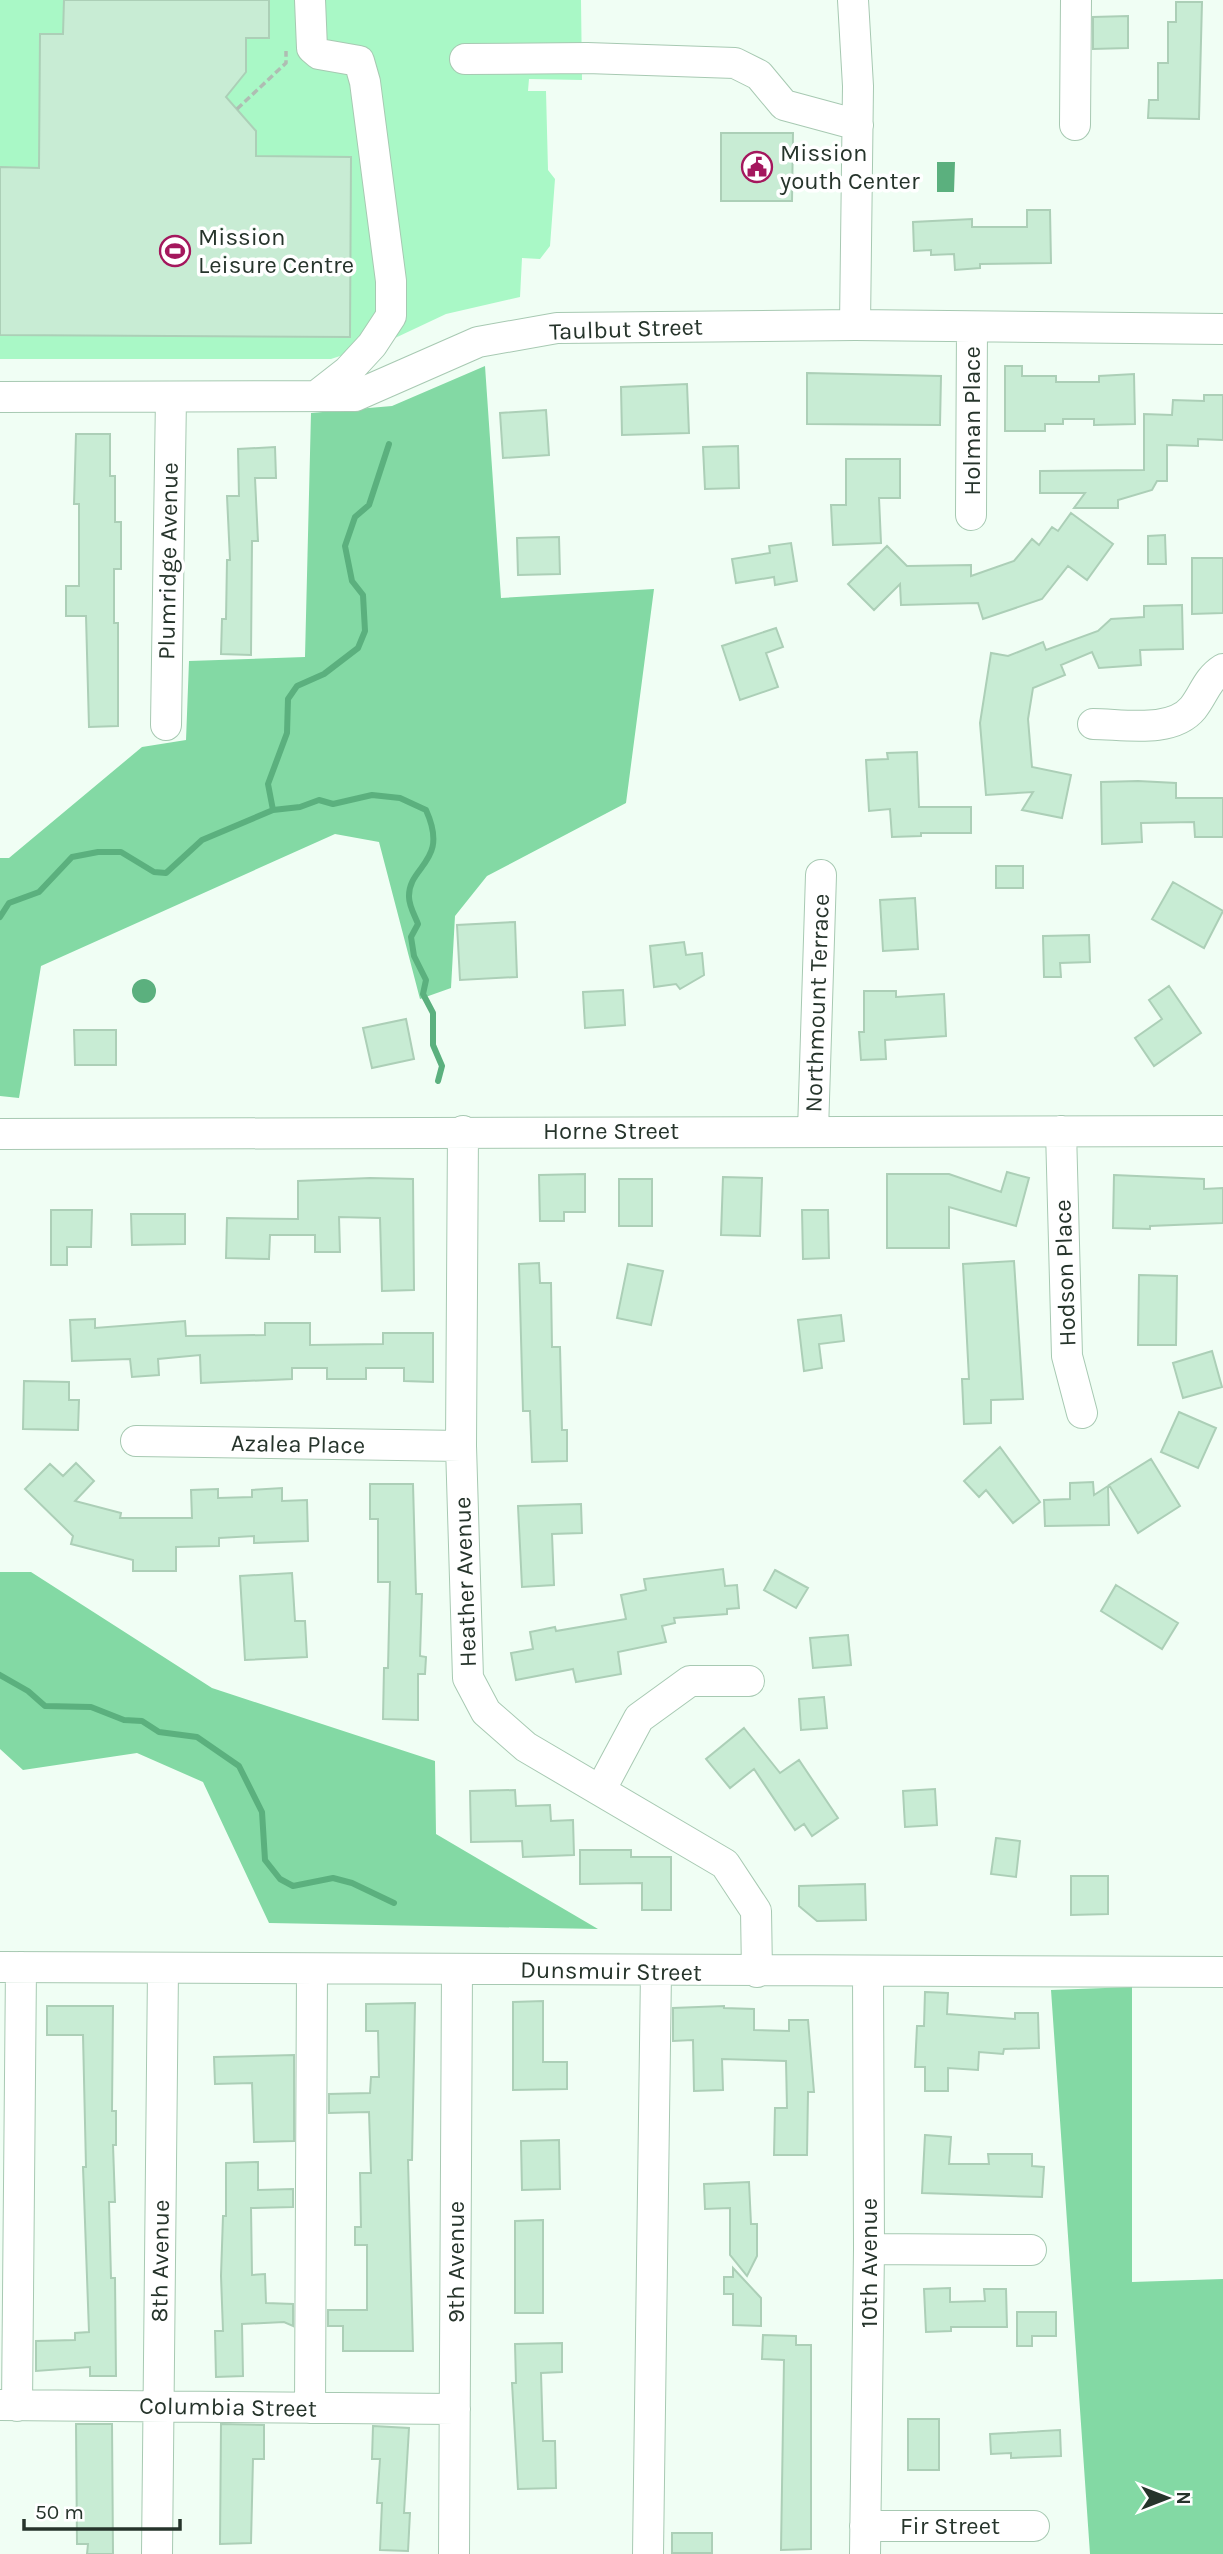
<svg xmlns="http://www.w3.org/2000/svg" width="1223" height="2554" font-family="Karla,sans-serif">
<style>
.green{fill:#a9f8c6}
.forest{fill:#83d9a4}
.water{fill:#5bb07e}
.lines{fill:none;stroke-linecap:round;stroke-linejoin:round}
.stream{stroke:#5bb07e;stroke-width:6}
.building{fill:#c8ecd4;stroke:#accfb7;stroke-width:2}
.minor-casing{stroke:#a7c9b2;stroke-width:32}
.path{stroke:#afbdb3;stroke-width:3.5;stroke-dasharray:7 3.5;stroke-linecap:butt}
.minor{stroke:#fff;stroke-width:30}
.labels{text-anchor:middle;stroke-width:7;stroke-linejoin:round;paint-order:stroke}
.poi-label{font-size:24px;fill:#26342b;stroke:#fff;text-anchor:start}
.street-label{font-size:24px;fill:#26342b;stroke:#fff}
</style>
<rect width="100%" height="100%" fill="#f0fef4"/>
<path class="green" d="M0,0H581L582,80L529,79L528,91H546L548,170L555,179L550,246L540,259L522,258L520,297L446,314L395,338L331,359H0Z"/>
<path class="forest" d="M485,366L501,598L654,589L626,803L487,876L455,916L451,988L420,999L379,842L335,834L41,966L19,1098L0,1096V858H9L142,747L186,740L189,661L305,657L311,413L392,406Z
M0,1572H31L212,1688L435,1761L436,1834L598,1929L269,1923L203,1782L137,1753L23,1770L0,1749Z
M1132,1987V2282L1223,2279V2554H1090L1051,1990Z"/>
<path class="water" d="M937,162H955L954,192H937Z
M132 991a12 12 0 1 1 24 0a12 12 0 1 1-24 0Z"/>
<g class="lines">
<path class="stream" d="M273,810L300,807L319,800L333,804L372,795L400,798L426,810C450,863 408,865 409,897C409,906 415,916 418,924L411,937L414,956L426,980L423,994L433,1013V1045L442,1066L438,1081
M0,917L9,903L39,892L72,857L98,852H121L154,872L166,873L202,840L273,810L268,784L287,733L288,699L297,686L324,674L358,648L365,631L363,595L352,581L345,546L355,517L369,505L389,444
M0,1675L28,1691L45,1706L91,1707L124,1720L142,1721L159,1732L197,1737L239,1766L262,1812L265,1860L280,1879L293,1886L333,1878L352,1883L394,1903"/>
</g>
<path class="building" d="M64,0H269V38H246V72L226,97L256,131V156L351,157L350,337L0,335V167L39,168L40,34H63Z
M1176,2H1202L1199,119L1148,118L1149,100H1158V63H1168V22H1176Z
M1128,16V48L1093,49V17Z
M721,133H793L792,201H721Z
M1027,210H1050L1051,263L980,264V268L955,270L954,254L931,255V250L914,251L913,222L972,219V227H1027Z
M1005,366H1022V376H1056V382H1099V376L1134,374L1135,424L1094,425V419H1063V424H1045V431H1005Z
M807,373L941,376L940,425L807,424Z
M687,384L689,433L622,435L621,387Z
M1204,395H1223V440L1198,439V446L1167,445V481H1157L1152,490L1118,500V508H1074L1085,493H1040V471L1144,470V414L1172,415L1173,400L1204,401Z
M546,410L549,455L503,458L500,413Z
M76,434H110V476H115V522H121V569H114V623H118V726L89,727L86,616H66V586H79V504H74Z
M738,446L739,488L705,489L703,447Z
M275,447L276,478H255L258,541H252L251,655L221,654L222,619H226L227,560H230L227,496H239L238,449Z
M846,459H900V498H879L881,543L833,545L831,505H846Z
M1071,513L1113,544L1087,580L1068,566L1042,599L983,619L978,603L901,605L900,584L874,610L848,584L887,546L907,566L971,565V576L1014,561L1032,539L1039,545L1052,527L1058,531Z
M1165,535L1166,564H1148V536Z
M559,537L560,574L518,575L517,538Z
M791,543L797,581L775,585L774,577L736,583L732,559L770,553L769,546Z
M1192,558H1223V613L1192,614Z
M1182,605L1183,649L1140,650L1141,665L1099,668L1092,652L1061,665L1065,675L1033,688L1028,719L1032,767L1071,775L1062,818L1022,810L1033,792L986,795L980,723L991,653L1008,656L1043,642L1046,650L1098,631L1111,619L1144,617V606Z
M776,628L783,647L766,653L778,687L740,700L722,646Z
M917,752L919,807H971V833H921V836L892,837L890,809L869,811L866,760L888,759L887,753Z
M1138,781L1176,783V798H1223V837H1195L1194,822L1141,823L1142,842L1102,844L1101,782Z
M996,866H1023V888H996Z
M1173,882L1223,911L1204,948L1152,919Z
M915,898L918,949L883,951L880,900Z
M515,922L517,977L460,980L457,925Z
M1089,935L1090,962L1060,963L1061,977H1044L1043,936Z
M684,942L686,955L702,953L704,975L680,989L676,984L654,987L650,946Z
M1169,986L1201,1033L1154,1066L1135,1038L1162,1019L1149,1000Z
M623,990L625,1025L585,1028L583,992Z
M864,991H896V997L944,994L946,1036L885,1040L886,1059L861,1060L859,1032H864Z
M406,1019L414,1059L372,1068L363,1028Z
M74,1030H116V1065H75Z
M1007,1172L1029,1178L1016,1226L949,1207V1248H887V1174H949L1001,1192Z
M585,1174V1212H564V1221H540L539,1175Z
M1114,1175L1204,1179V1189L1223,1188V1223L1150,1226V1229L1113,1228Z
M723,1177L762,1178L760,1236L721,1235Z
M370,1178L413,1179L414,1290L382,1291L380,1218L339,1217L340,1252H315V1235H270L269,1259L226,1258L227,1218L298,1219V1181Z
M619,1179H652V1226H619Z
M51,1210H92L91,1247H67V1265H51Z
M802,1210H828L829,1258L803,1259Z
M131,1214H185V1244L132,1245Z
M1014,1261L1023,1399L991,1400V1423L964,1424L962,1379H969L963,1264Z
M539,1263L540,1283H551L552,1347H560L562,1430H567V1461L532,1462L530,1411H523L519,1264Z
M628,1264L663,1271L651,1325L617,1318Z
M1139,1275L1177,1276L1176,1345H1138Z
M841,1315L844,1341L819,1344L822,1368L804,1371L798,1320Z
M95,1319V1328L185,1321L186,1336L265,1335V1323H310V1345L383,1344V1333H433V1382L404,1381V1368H366V1379H327V1368H292V1379L201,1383L200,1355L158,1359L159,1375L132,1377L130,1359L72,1361L70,1320Z
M1212,1351L1222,1387L1183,1398L1173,1363Z
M24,1381L69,1382V1400H79L78,1430L23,1429Z
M1179,1412L1216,1428L1198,1468L1161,1452Z
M1000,1447L1040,1502L1013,1523L986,1490L979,1497L964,1481Z
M1151,1459L1180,1506L1138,1533L1109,1485Z
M76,1463L94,1481L75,1501L121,1513L120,1518H192L191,1490L218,1489V1498L252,1497V1490L282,1488V1501L307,1500L308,1541L254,1543V1536L219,1538V1546L176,1547V1571H133V1560L71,1544L73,1536L25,1489L50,1464L63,1476Z
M1093,1482L1094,1495L1108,1486L1109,1525L1045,1526L1044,1500L1070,1499V1483Z
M370,1484H413L416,1594H422L420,1656L426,1657L425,1674H418V1720L383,1719L384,1668H388L390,1582H378V1519H370Z
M581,1504L582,1533L552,1534L554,1585L522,1587L518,1506Z
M723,1569L725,1586L737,1585L739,1608L727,1609V1614L674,1618L675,1623L662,1626L666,1642L618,1652L621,1674L576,1682L573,1669L516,1680L511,1653L533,1649L530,1632L555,1627L556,1631L626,1619L621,1595L646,1590L644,1579Z
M775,1570L808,1588L796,1608L764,1590Z
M292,1573L295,1621H305L307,1657L245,1660L240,1576Z
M1116,1585L1178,1623L1162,1649L1101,1611Z
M848,1635L851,1665L813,1668L810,1638Z
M824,1697L827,1728L801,1730L799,1699Z
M744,1728L780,1773L799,1760L838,1818L812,1836L804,1824L795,1830L754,1769L730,1788L706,1759Z
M935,1789L937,1825L905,1827L903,1791Z
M515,1790L516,1806L550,1805L551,1821L573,1820L574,1855L523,1857L522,1841L471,1842L470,1791Z
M996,1838L1020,1841L1016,1877L991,1874Z
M580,1850H631V1857H671V1910H642V1883L580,1884Z
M1071,1876H1108V1914L1071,1915Z
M865,1884L866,1920L817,1921L799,1906V1886Z
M925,1992L948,1993L947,2014L1015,2019V2013H1038L1039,2048L1004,2049L1003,2054L979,2052L978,2070L948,2068V2091H925V2067H915L917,2026H924Z
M543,2001V2062H567V2089L513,2090V2002Z
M415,2003L412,2160H408L413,2351H343V2326H328V2310H367V2245H355V2227H361L360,2173H371L369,2112L329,2113V2094L370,2093L371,2077H379L378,2031H366V2004Z
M47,2006H113L112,2111H116V2145H113L115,2202H109L111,2278H115L116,2376H90V2367L36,2371V2341L75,2340V2333L89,2332L83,2167H86L83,2035H47Z
M724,2006V2008L754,2009V2030L789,2031V2020H808L814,2092H808L807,2155H774L775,2108H787L786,2061L722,2059L723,2090L694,2091L693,2040L673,2041V2008Z
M294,2055V2141L254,2142L252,2083L215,2084L214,2057Z
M925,2135L951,2137L949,2164H989L988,2154H1032V2166L1044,2167L1042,2197L922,2193Z
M559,2140L560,2189L522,2190L521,2141Z
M258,2162V2190L293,2189V2207L251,2208L252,2275L265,2274L266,2303L293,2304V2326L284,2322L242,2324L243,2376L216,2377L215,2331H223L221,2276L223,2216H226V2163Z
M749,2182L751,2224H757V2256L747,2276L730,2255V2208L705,2209L704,2184Z
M543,2220V2313H515V2221Z
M733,2268L761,2298V2326L733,2325V2294H724V2277H733Z
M950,2288V2302L985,2301L984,2289H1006L1007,2327H951V2331L926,2332L924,2289Z
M1017,2312H1056V2336H1032V2346H1017Z
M763,2335L796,2336V2345H811V2549L781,2550L784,2360L762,2359Z
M562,2343V2372L541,2373L543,2441H555L556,2488L518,2489L512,2383H516L515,2344Z
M908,2419H939V2470H908Z
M76,2424H112L113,2554H87L88,2544H77Z
M221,2424L264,2425V2459H253L251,2543L220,2544Z
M373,2426L409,2428L404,2513H410L408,2551L380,2550L382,2503H377L380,2459H372Z
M1060,2430L1061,2456L1011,2458V2453L991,2454L990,2434Z
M672,2533H712V2553H672Z"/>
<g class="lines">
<g class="minor-casing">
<path id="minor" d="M310,0L312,48L319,54L359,61L365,82L391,281V316L372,345L348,371L316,396
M853,0L858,86L855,325
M465,59L587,58L735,63L759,75L784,105L858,125
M1075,125L1076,0
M0,397L355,396L478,342L557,328L855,325L1223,329
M971,515L972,327
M1093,724C1123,724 1172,734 1193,708C1204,694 1207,679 1223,669
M166,725L171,397
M463,1131L461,1446L468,1678L486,1712L526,1747L725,1864L756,1911L757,1972
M813,1131L821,875
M1061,1131L1067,1356L1082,1413
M0,1134L1223,1131
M136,1441L461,1446
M601,1789L639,1718L690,1681H749
M0,1967L1223,1972
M869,2249L1031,2250
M0,2405L455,2409
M17,2406L21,1967
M310,2408L312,1969
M865,2526H1034
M157,2554L163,1969
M454,2554L457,1969
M648,2554L656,1971
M865,2554L869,2249L868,1971"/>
</g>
<path class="path" d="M237,109L286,63V51"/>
<use href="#minor" class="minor"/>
</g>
<defs>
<g id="civic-ring" transform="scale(1.575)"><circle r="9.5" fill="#fff" stroke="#a4175d" stroke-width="1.5"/><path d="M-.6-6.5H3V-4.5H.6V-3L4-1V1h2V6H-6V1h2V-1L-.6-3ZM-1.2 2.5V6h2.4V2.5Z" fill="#a4175d"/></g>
<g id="stadium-ring" transform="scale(1.575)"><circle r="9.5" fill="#fff" stroke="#a4175d" stroke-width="1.5"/><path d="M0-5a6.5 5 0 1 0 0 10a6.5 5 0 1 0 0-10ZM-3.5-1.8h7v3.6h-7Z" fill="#a4175d"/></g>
</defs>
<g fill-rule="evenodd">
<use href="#civic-ring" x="757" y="167"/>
<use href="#stadium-ring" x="175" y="251"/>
</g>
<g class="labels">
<g class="poi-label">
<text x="780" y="161">Mission<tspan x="780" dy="28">youth Center</tspan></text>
<text x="198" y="245">Mission<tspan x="198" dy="28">Leisure Centre</tspan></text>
</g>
<g class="street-label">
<text transform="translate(626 329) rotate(-2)" y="8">Taulbut Street</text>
<text transform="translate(972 421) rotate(-90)" y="8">Holman Place</text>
<text transform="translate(168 561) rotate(-89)" y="8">Plumridge Avenue</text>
<text transform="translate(817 1003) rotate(-88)" y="8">Northmount Terrace</text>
<text x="611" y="1139">Horne Street</text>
<text transform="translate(1065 1273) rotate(-92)" y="8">Hodson Place</text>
<text transform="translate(298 1444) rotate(1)" y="8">Azalea Place</text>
<text transform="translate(465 1582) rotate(-92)" y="8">Heather Avenue</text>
<text transform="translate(611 1971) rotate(1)" y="8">Dunsmuir Street</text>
<text transform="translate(160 2261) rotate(-89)" y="8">8th Avenue</text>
<text transform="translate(456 2262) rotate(-90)" y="8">9th Avenue</text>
<text transform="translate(869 2263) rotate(-90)" y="8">10th Avenue</text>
<text transform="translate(228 2407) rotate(1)" y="8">Columbia Street</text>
<text x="950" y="2534">Fir Street</text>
</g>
</g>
<g transform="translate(1167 2498) rotate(90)" stroke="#ffffff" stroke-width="5" paint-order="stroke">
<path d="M0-5L12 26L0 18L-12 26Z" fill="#26342b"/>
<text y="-10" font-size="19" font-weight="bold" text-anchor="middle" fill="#26342b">N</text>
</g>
<path d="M24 2519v10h156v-10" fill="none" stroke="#26342b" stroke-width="3.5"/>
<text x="35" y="2519" font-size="21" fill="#26342b" stroke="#ffffff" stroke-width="5" paint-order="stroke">50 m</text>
</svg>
